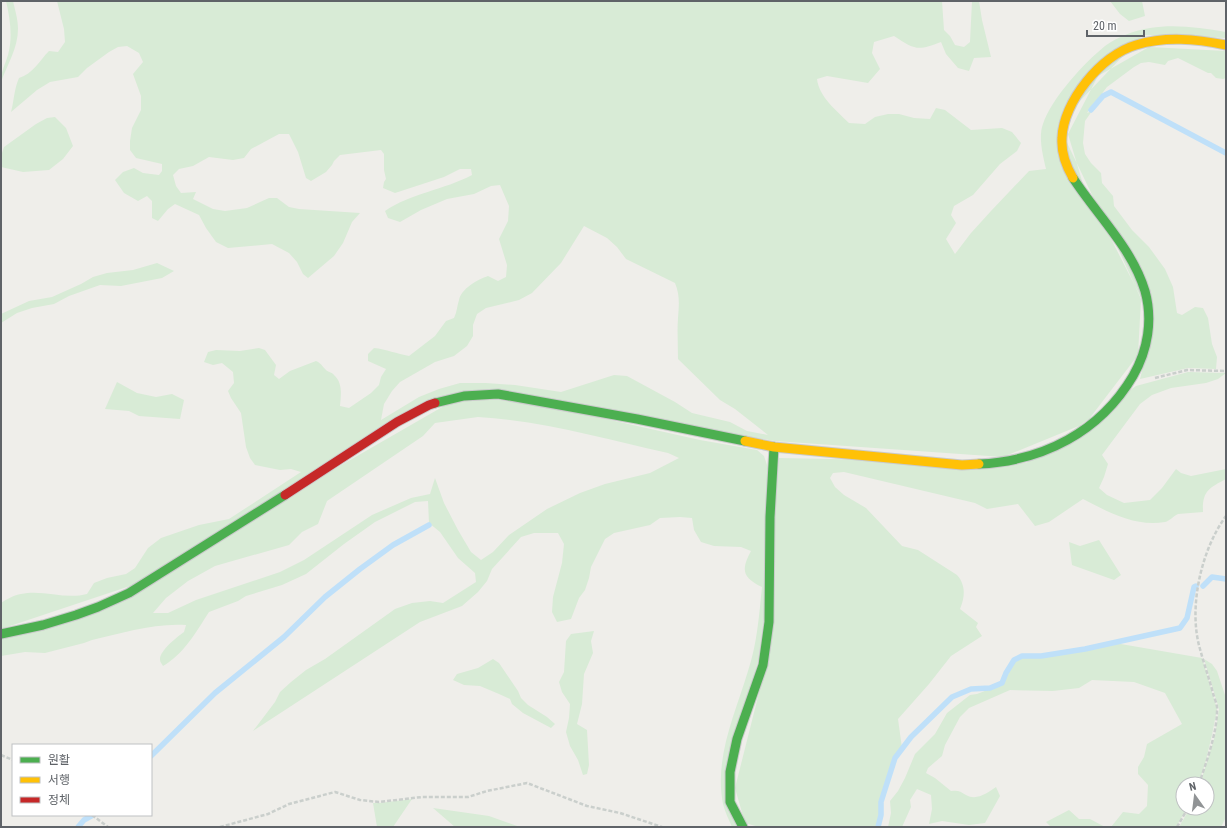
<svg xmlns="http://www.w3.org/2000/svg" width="1227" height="828" font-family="'Roboto Condensed','Noto Sans KR',sans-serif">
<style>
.green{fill:#d8ebd6;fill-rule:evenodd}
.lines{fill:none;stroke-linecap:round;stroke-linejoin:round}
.stream{stroke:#bfe0f9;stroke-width:5.5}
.fast-casing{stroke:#cacacb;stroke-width:11}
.slow-casing{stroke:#cacacb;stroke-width:11}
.jam-casing{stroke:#cacacb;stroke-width:11}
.path{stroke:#cacfcc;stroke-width:2.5;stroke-dasharray:4 2;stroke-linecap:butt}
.fast{stroke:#4caf50;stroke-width:9}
.slow{stroke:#ffc107;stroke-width:9}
.jam{stroke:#c62828;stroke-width:9}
</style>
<rect width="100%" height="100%" fill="#efeeea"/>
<path class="green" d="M6,1H13C15,10 18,19 18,29C18,48 7,65 1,82C1,71 5,65 8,55C13,37 10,18 6,1Z
M57,1H942L944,30L950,36L955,45L964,47L970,42L972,1H979L982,20L991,57L974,58L969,71L958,68L946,54L941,42C918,51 915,50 894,36L874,42L872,53L880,69L868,83L827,76L817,79C819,97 837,111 849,123L865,124L875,117L888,114H899L914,118L930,119L936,108L945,110L971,130L1002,128L1012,132L1021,143L1017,151L1000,164L973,195L954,206L951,215L956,223L946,239L955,254L971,233L991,211L1029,171L1046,169C1043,156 1038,137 1043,124C1051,99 1084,63 1105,46C1117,37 1135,30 1150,28C1176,24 1201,28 1226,32V38L1143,35L1058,124L1120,253L1141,299L1138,355L1086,423L1003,457L775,441L470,391L133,585L1,629V603C7,599 14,595 21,594C43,589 65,600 87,594L94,583L107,578L126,574L135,568L148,548L161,538L199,525L229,519L301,472L291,469L280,470L255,465L250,458L246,447L241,413L231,398L228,391L234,383L233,372L222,363L213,365L204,362L208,352L216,350L240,351L259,348L265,350L276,365L274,375L279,379L290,371L316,361C321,363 322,366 326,370C328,372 332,372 334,375C343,383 341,395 340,406L349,408L371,393L379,385L381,377L386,369L368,361V354L374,348C386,349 397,354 409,356L435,336L446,321L454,318C457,312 457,306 459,300C461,289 478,279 488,276L498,281L506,277L507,265L499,239L508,221L509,206L500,185L491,186L474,194L447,199L421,210L400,222L388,218L385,211C411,193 444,190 472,175L471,169H460L444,177L395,193L383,188L384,182L386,179L384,170V154L381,150L340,155L334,161L332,165L326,172L311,181L306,178L298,152L289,134H279L251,149L244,158L233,160L209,157L193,166L179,169L173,175L176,186L181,193L196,192L193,199L213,209L225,211L247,208L269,198H277L289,207L299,209L360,213L352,222L343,243L334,256L308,278L303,274L297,262L289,253L272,244L228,248L216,242L206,228L199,215L175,204L168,209L158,221L152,218V201L147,196L138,201L124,193L115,180L123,172L134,168L143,173L159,175L162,171V164L136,158L130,150V141L132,128L141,110V96L133,74L143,62L139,53L127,46L118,47L109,52L87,68L78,77L50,82L37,90L11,112C14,101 14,89 19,78C33,74 39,61 49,51L58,52L65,42L64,29ZM584,226L607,238L617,247L626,259L675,283C680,295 679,305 678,318C677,331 678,345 678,359L720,400L735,409L768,435L747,431L730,422L692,413L675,402L627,376L614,375L561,392L515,385L486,383H460L439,389L419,397L381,420L384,404L392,391L400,382L435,362L454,356L467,346L473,336V325L477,314L486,308L519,300L532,293L561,263Z
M1110,1H1142L1145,16L1129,21L1120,14Z
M1149,47L1226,51V78L1223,79L1216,78L1211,73H1208L1178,58L1168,61L1165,65L1149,62L1141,63L1134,67L1107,87L1087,113L1092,111L1085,121L1083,143L1085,154L1091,163L1101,173L1102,183L1113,196L1114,206L1132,230L1149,247L1165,269L1173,287L1177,313L1182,315L1195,307L1203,308L1208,318L1212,344L1217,357L1216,369L1188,368L1140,379L1154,323L1083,184L1068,134L1098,76Z
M55,117L66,128L73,146L63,159L49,170L23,172L1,167V156L4,147L36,124L47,118Z
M157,263L174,271L162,278L121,286L100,285L69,296L54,304L32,308L17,313L1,323V314L29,301L52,297L81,284L93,277L107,273L133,270Z
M1188,372L1226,373L1218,379L1206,383L1171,388L1152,395L1140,404L1102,455L1108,464L1104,477L1099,488L1107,495L1124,503L1150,500L1162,488L1176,469L1181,473L1191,476L1226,469V479C1209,488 1202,491 1203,512C1195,513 1186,513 1178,514C1173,516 1170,521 1165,522C1135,527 1108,512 1083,499L1049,522L1035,526L1018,504L987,509L975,503L844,472L833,473L830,478L835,487L844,495L866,508L902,546L918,550L957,575C966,585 965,597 960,609L978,623L976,627L982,636L951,656L929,684L898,719L902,748L894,758L889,769L880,802L879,814L877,827H759L745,823L735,788L764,673L779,458L1026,463L1136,386Z
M117,382L137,393L156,397L172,394L184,400L180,419L139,416L129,411L105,409Z
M495,399L597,417L700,440L757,450L764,456L769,471L766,530L764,618L758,661L753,680L731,748L727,772V795L730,809L737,827H732C729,820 725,812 723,804C714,758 735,714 748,671C757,644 759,616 762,587C742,577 741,570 751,551L741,547L714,546L701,542L694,530L692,518L680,517L660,518L650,525L614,533L605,539L591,567L589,578L585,590L579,598L571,619L557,622L552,612L553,597L562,563L564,544L558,533H534L521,537L492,569L487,581L478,592L462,606L420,622L253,731L275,702L280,692L291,682L306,670L325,659L395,609L412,603L430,601L443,603L476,582L475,573L458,558L440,532L429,523L428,501L415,502L375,522L344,544L306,574L282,585L246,596L238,601L209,612C196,632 184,654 163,666C162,664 160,662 160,660C159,651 177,637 184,632L186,625C154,623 122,633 92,640L84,643L45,653L25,652L1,656V638L25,634L73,621L95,613L112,605L172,572L313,482L414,416C443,402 464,400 495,399ZM478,417C543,421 605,439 668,453L679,458L650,473L605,484L580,493L547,509L509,535L493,552L481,560L471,552L458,530L444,503L435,478L430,494L411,498L372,515L304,560L280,572L196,600L168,613H153L166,598L188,581L215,566L289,545L302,532L318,524L327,501L423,436L435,423Z
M1099,540L1121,575L1114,580L1072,565L1069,542L1080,546Z
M594,631L591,641L593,653L584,674L582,704L577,724L587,730L589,765L587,774L583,775L578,760L570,746L566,732L569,718L570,704L562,692L559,682L564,672L566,641L571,634Z
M1115,643L1202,658L1217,709L1212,735L1205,764L1198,784H1183V808H1187L1176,827H1111L1123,812L1139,814L1147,806L1148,785L1138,774V767L1144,757L1147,744L1182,724L1165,693L1134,682L1092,680L1079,688L1053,691L1010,690L969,708L960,717L945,745L942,756L928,768L926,773L935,778L951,791C958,790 960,791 966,795C977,801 987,793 996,787L1000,796L985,823L969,825L942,821L929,824L932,809L931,795L917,789L910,800L911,807L902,827H888L891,813L890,801L898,791L905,778L915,754L935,734L947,713L970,695L977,694L1003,684L1015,661L1023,658L1041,657L1085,650Z
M493,659L499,663L518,691L521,698L528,705L547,717L555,724L551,728L523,713L512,704L510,699L499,694L480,686L464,685L453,680L457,674L478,668Z
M1204,659L1212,664L1217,671L1226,698V817L1221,827H1179L1190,808H1207V784H1200L1215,736L1219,709Z
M412,799L393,827H377L373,803H379Z
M433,808L489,816L520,827H455Z
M1069,810L1079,819H1090L1105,827H1051L1046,822Z"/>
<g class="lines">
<path class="stream" d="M1091,110L1103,96L1111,92L1226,153
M1203,586L1212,577L1226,579
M151,756L215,693L284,637L325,597L360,569L393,545L429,525
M78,827L84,820L93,815
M878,827L881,815V802L895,758L911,737L952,697L971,689L990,688L1002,683L1006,673L1014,660L1022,656H1041L1085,649L1180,628L1187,618L1194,587L1196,586"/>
<g class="fast-casing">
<path id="fast" d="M435,403L464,396L498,394L637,419L745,441
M979,464C1043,461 1100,432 1133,376C1148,350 1153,320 1145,291C1132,248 1097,215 1073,178
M1,634L43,625L76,615L98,607L129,593L285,495
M743,827L730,802V772L737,739L763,665L769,622L770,517L774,447"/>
</g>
<g class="slow-casing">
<path id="slow" d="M1073,178C1066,166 1061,152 1062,138C1063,102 1101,55 1136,45C1166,36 1196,39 1226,45
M745,441L774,447L962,465L979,464"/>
</g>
<g class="jam-casing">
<path id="jam" d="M285,495L397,422L429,405L435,403"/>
</g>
<path class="path" d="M1155,378L1187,370L1226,371
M1,755L13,760
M1199,784C1206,763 1217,733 1217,711C1218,705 1214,698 1213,693C1209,678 1204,664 1200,649C1188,608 1201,550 1226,516
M92,815L108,827
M220,827L268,814L289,804L335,792L360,800L379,802L422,797H468L487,791L527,783L587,806L620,813L662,827
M1177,827L1188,808"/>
<use href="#fast" class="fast"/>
<use href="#slow" class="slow"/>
<use href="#jam" class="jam"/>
</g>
<rect width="1227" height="828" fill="none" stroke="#5f6368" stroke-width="4"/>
<rect x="12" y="744" width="140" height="72" fill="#ffffff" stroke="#bfc1c3"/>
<rect x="20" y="757" width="20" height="6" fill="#4caf50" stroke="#bfc1c3"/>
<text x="48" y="764" font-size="12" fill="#5f6368">원활</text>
<rect x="20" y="777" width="20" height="6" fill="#ffc107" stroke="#bfc1c3"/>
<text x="48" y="784" font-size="12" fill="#5f6368">서행</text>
<rect x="20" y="797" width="20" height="6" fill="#c62828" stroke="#bfc1c3"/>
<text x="48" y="804" font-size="12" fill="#5f6368">정체</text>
<g transform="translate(1195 796) rotate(346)"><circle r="19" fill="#ffffff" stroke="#bfc1c3"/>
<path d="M0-3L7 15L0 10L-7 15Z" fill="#919496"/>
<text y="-6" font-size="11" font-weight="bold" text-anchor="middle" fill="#5f6368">N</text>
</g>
<path d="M1087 30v6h57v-6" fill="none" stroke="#5f6368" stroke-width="2"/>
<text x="1093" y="30" font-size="12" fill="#5f6368" stroke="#ffffff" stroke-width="3" paint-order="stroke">20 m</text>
</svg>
